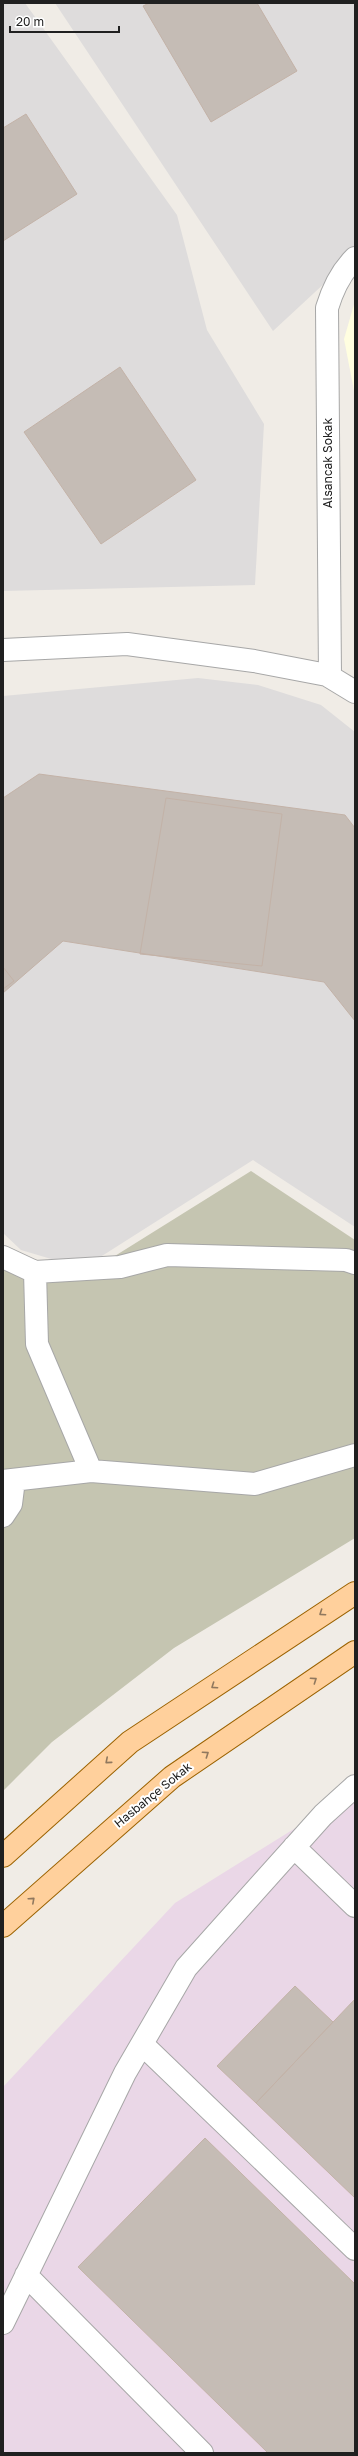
<svg xmlns="http://www.w3.org/2000/svg" width="358" height="2456" font-family="'Golos Text',sans-serif">
<style>
.residential{fill:#dedcdc}
.industrial{fill:#ead7e7}
.education{fill:#fffee0}
.construction{fill:#c5c5b1}
.building{fill:#c5bcb5;stroke:#c3b2a7}
.lines{fill:none;stroke-linecap:round;stroke-linejoin:round}
.minor-casing{stroke:#a7a7a7;stroke-width:24}
.major-casing{stroke:#9b6200;stroke-width:24}
.minor{stroke:#fff;stroke-width:22}
.major{stroke:#ffd09c;stroke-width:22}
.oneway{stroke:#90785e}
.labels{text-anchor:middle;stroke-width:4;stroke-linejoin:round;paint-order:stroke}
.street-label{font-size:12px;fill:#202020;stroke:#fff}
</style>
<rect width="100%" height="100%" fill="#f0ece6"/>
<path class="residential" d="M3,3H25L177,215L207,330L264,424L255,585L3,591Z
M55,3H355V255L273,331Z
M198,678L258,685L321,705L355,732V1227L253,1160L94,1261H58L21,1250L3,1233V696Z"/>
<path class="industrial" d="M355,1791V2453H3V2087L175,1903Z"/>
<path class="education" d="M355,301V396L344,339Z"/>
<path class="construction" d="M251,1171L355,1240V1538L174,1648L52,1742L3,1791V1246L12,1254L40,1267L94,1269Z"/>
<path class="building" d="M149,3H257L297,71L211,122L143,6Z
M26,114L77,194L3,241V128Z
M120,367L196,480L101,544L24,432Z
M39,774L345,815L355,828V1021L324,982L63,941L3,993V798Z
M166,798L282,814L262,966L140,954Z
M3,967L14,981L3,989Z
M295,1986L333,2022L256,2103L217,2066Z
M355,1999V2198L256,2103Z
M205,2138L355,2284V2453H268L78,2267Z"/>
<g class="lines">
<g class="minor-casing">
<path id="minor" d="M3,650L127,644L254,661L327,675L355,692
M330,676L327,308C333,288 341,272 355,258
M3,1257L35,1272L120,1267L167,1255L346,1260L355,1263
M35,1272L37,1344L91,1471
M3,1481L91,1471L255,1484L355,1455
M3,1516L11,1504L14,1480
M294,1847L355,1906
M142,2044L355,2249
M26,2275L202,2453
M3,2323L125,2073L186,1968L323,1815L355,1786"/>
</g>
<g class="major-casing">
<path id="major" d="M3,1856L130,1742L355,1593
M3,1926L172,1777L355,1652"/>
</g>
<use href="#minor" class="minor"/>
<use href="#major" class="major"/>
</g>
<defs><path id="oneway-chevron" d="M-2-3.5L2.5 0L-2 3.5" fill="none" stroke-width="1.6" stroke-linecap="round" stroke-linejoin="round"/></defs>
<g class="oneway">
<use href="#oneway-chevron" transform="translate(322 1613) rotate(146)"/>
<use href="#oneway-chevron" transform="translate(314 1680) rotate(-34)"/>
<use href="#oneway-chevron" transform="translate(214 1686) rotate(146)"/>
<use href="#oneway-chevron" transform="translate(206 1754) rotate(-34)"/>
<use href="#oneway-chevron" transform="translate(108 1761) rotate(139)"/>
<use href="#oneway-chevron" transform="translate(32 1900) rotate(-42)"/>
</g>
<g class="labels">
<g class="street-label">
<text transform="translate(328 463) rotate(-90)" y="4">Alsancak Sokak</text>
<text transform="translate(153 1795) rotate(-39)" y="4">Hasbahçe Sokak</text>
</g>
</g>
<rect width="358" height="2456" fill="none" stroke="#202020" stroke-width="8"/>
<path d="M10 26v6h109v-6" fill="none" stroke="#202020" stroke-width="2"/>
<text x="16" y="26" font-size="12" fill="#202020" stroke="#ffffff" stroke-width="3" paint-order="stroke">20 m</text>
</svg>
